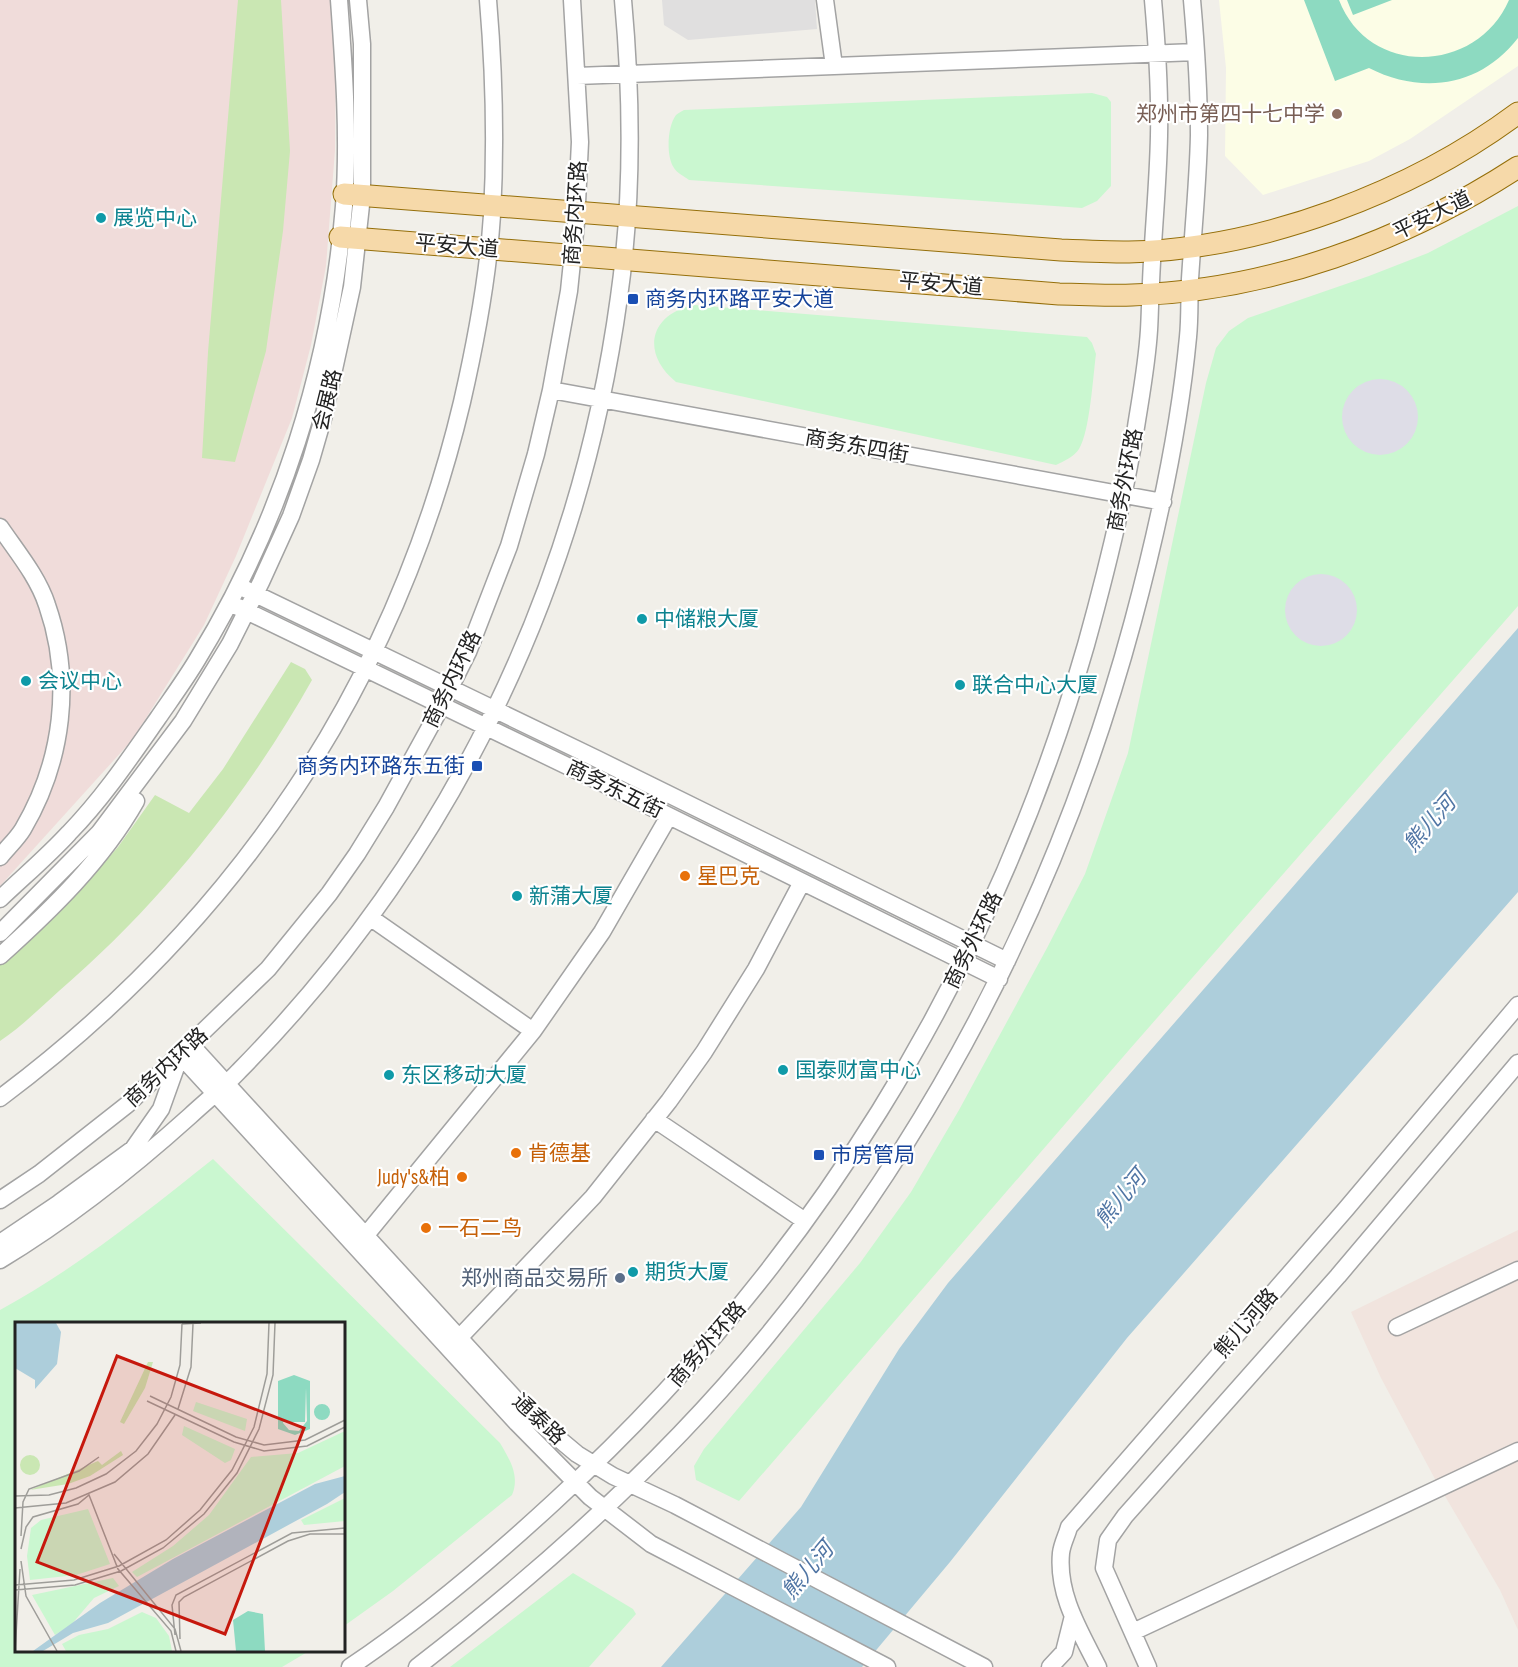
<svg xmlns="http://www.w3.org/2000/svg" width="1518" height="1667" font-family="'Sofia Sans Condensed','Noto Sans SC',sans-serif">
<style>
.residential{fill:#e0dfdf}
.commercial{fill:#f0dcda}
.education{fill:#fcfde6}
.military{fill:#f1e4de}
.grass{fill:#cae7b3}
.park{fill:#caf7d0}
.pitch{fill:#8ddac1}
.plaza{fill:#dedde7}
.water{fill:#adcedb}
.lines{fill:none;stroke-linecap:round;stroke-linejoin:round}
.minor-casing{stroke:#a3a3a3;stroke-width:19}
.major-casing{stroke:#956f0a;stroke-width:23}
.minor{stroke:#fff;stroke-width:16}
.major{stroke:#f6d9a9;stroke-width:21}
.education-dot{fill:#8d6e63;stroke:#fff;stroke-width:2}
.culture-dot{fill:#0f9aa8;stroke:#fff;stroke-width:2}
.transit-dot{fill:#1a4fb4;stroke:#fff;stroke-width:2}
.food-dot{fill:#e8710a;stroke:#fff;stroke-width:2}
.service-dot{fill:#5c6f8a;stroke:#fff;stroke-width:2}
.labels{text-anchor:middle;stroke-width:4.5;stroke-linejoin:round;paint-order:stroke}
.education-label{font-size:21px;fill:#785e54;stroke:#fff;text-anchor:end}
.street-label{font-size:21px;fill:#222;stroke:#fff}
.culture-label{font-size:21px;fill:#0d838f;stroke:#fff;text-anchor:start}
.transit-label{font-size:21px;fill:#164399;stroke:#fff;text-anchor:start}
.food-label{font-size:21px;fill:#c56008;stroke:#fff;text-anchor:start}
.service-label{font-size:21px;fill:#4e5e75;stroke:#fff;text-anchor:end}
.water-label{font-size:22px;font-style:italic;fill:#5075a4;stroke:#fff}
.inset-road{fill:none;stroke:#9e9d99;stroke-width:1.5}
.view{fill:#c6180d;fill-opacity:0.15;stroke:#c6180d;stroke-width:3}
.inset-edge{fill:none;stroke:#222;stroke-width:3}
</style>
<rect width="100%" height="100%" fill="#f1efe9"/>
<path class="residential" d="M662,0H815L817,29L688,40L664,25Z"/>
<path class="commercial" d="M0,0H330L336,57L335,150L326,266L311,345L292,418L236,556L204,625L133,739L0,886Z"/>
<path class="education" d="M1219,0H1518V66L1410,139L1369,161L1263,195L1225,156L1226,68Z"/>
<path class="military" d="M1518,1230V1630L1500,1590L1435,1479L1381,1378L1351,1312Z"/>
<path class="grass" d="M238,0H281L290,151L283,231L266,351L235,462L202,458L208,352Z
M291,662L305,669L312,680C246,797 161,903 59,991C40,1008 21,1027 0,1041V965L70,901L118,847L155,795L189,813L223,769Z"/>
<path class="park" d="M1092,93L1107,97L1111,102V186L1097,201L1082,208L689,180C684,176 677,173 674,168C666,157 667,127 676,115C678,113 681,112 684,110Z
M1518,206V606L1129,1050L739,1501L696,1480L694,1466L704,1449L860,1263L911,1192L959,1110L1047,948L1085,874L1128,753L1206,383L1216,348L1229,331L1248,318L1369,276L1428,253Z
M695,305L1087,337L1092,343L1096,354C1093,376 1090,431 1079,449C1074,457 1064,461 1056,465L676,382C640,353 650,313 695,305Z
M213,1159L500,1443C510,1460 520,1476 512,1495L393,1591L344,1626V1324H16V1650L309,1651L282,1667H0V1310C77,1268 145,1213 213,1159Z
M573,1573L633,1609L636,1614L589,1667H450Z"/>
<path class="pitch" d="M1304,0H1339C1369,78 1477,74 1509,0H1518V38C1480,87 1422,95 1369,68L1335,81Z
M1347,0H1392L1353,15Z"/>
<path class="plaza" d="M1342 417a38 38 0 1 1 76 0a38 38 0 1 1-76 0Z
M1285 610a36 36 0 1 1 72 0a36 36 0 1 1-72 0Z"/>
<path class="water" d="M1518,628V892L1127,1338L950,1562L862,1667H661L801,1507L899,1349L948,1283Z"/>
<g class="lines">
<g class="minor-casing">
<path id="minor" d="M825,0L834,66
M577,76L1196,52
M551,390L1163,502
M0,527C17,552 38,577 47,605C73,680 63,761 23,829C17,839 7,848 0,857
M245,589L597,759L1007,961
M238,607L588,776L999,979
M0,899C23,877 48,856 69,833C103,798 130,758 158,718C171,699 185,680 197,660C281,523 331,366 344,206C349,138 344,68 339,0
M371,918L533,1031
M0,933L99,833L183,721L230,644L261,582L291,516L311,460L324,415L352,287L362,196V44L358,0
M0,956C51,910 102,861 136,801
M191,1045L528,1413L577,1454L613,1476L675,1505L984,1667
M180,1055L517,1423L590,1497L651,1544L887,1667
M0,1098C235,922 394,688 462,402C476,341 488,277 492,215C496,143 494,71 488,0
M654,1119L805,1221
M0,1200L39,1174L128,1104L268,969L329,894L357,854L386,807L436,716L468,652L509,546L536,454L551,390L569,291L576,223L580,142L572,0
M366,1235L533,1031L602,932L669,816
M0,1243L59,1203L133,1149L161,1109L180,1056
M0,1260C68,1219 131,1169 190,1116C206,1101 224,1087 239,1071C447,860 579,591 619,297C633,199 632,98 623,0
M1397,1327L1518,1270
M459,1338L593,1197L669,1101L704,1052L756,969L802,882
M1133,1632L1518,1451
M350,1667C423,1618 490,1561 554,1502C809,1268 990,978 1086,645C1106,573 1124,501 1136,427C1141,395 1147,363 1149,330C1150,314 1150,298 1151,282C1153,233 1158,185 1159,136C1160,91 1157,45 1153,0
M417,1667C544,1569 665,1461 767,1336C940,1125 1062,884 1133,621C1158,528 1179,433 1188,337C1190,318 1189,298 1190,279C1193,231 1198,183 1199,135C1199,90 1196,45 1192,0
M1050,1667L1064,1652L1073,1616
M1098,1667C1080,1631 1057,1595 1061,1553C1062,1544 1067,1535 1069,1527L1346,1209L1518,1005
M1148,1667L1104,1568L1108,1540L1125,1516L1338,1276L1518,1063"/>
</g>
<g class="major-casing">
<path id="major" d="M344,194L1061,250C1084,251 1107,252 1129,252C1262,249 1412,192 1518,113
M340,237L1059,294C1083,294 1108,296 1132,295C1269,291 1404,241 1518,167"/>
</g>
<use href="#minor" class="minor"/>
<use href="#major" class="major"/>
</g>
<circle class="education-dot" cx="1337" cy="114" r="6"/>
<g class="culture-dot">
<circle cx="101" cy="218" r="6"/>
<circle cx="642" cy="619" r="6"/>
<circle cx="26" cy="681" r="6"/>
<circle cx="960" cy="685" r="6"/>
<circle cx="517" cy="896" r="6"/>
<circle cx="783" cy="1070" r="6"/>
<circle cx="389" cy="1075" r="6"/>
<circle cx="633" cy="1272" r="6"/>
</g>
<g class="transit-dot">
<rect x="627" y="293" width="12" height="12" rx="3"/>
<rect x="471" y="760" width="12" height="12" rx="3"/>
<rect x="813" y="1149" width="12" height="12" rx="3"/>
</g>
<g class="food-dot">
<circle cx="685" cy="876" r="6"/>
<circle cx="516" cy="1153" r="6"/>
<circle cx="462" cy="1177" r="6"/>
<circle cx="426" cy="1228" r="6"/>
</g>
<circle class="service-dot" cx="620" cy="1278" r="6"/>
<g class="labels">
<g class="education-label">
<text x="1325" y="121">郑州市第四十七中学</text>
</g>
<g class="street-label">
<text transform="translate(575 213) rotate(-86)" y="7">商务内环路</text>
<text transform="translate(1432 215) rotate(-26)" y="7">平安大道</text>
<text transform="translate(457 246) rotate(5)" y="7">平安大道</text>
<text transform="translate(941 284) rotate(5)" y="7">平安大道</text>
<text transform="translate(327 400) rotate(-76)" y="7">会展路</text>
<text transform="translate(857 446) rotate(10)" y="7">商务东四街</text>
<text transform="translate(1125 480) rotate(-79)" y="7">商务外环路</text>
<text transform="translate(452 679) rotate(-64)" y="7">商务内环路</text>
<text transform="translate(615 789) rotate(26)" y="7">商务东五街</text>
<text transform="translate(973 940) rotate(-64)" y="7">商务外环路</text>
<text transform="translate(166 1067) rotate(-43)" y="7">商务内环路</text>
<text transform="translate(1246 1323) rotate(-49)" y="7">熊儿河路</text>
<text transform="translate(707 1344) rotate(-49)" y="7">商务外环路</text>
<text transform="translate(539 1419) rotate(43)" y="7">通泰路</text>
</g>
<g class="culture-label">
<text x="113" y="225">展览中心</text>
<text x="654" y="626">中储粮大厦</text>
<text x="38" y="688">会议中心</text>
<text x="972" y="692">联合中心大厦</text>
<text x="529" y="903">新蒲大厦</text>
<text x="795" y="1077">国泰财富中心</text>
<text x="401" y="1082">东区移动大厦</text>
<text x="645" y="1279">期货大厦</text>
</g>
<g class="transit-label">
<text x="645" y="306">商务内环路平安大道</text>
<text x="465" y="773" text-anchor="end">商务内环路东五街</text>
<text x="831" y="1162">市房管局</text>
</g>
<g class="food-label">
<text x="697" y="883">星巴克</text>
<text x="528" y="1160">肯德基</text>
<text x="450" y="1184" text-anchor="end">Judy's&amp;柏</text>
<text x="438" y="1235">一石二鸟</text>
</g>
<g class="service-label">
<text x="608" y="1285">郑州商品交易所</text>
</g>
<g class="water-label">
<text transform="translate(1429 823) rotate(-49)" y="8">熊儿河</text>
<text transform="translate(1120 1198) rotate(-51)" y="8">熊儿河</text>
<text transform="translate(807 1570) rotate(-50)" y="8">熊儿河</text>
</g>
</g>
<g transform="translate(15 1322)">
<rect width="330" height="330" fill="#f1efe9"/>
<path d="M133,40H138L130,66L109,102L105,100ZM106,129L108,133L75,154L53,162L15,168L83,139L87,143ZM5 143a10 10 0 1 1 20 0a10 10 0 1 1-20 0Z" fill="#cae7b3"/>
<path d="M181,80L232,97L230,109L178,89ZM169,104L220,127L216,138L210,141L167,113ZM330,109V144L122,255L117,250L158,224L194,193L236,135L283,131ZM330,176V199L289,203L286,198ZM73,187L95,242L61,253L15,258L12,234L16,206L26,198ZM98,256L104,264L79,276L56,303L40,313L17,273ZM127,290L141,296L154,314L157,329H51L47,322L64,313L93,307Z" fill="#caf7d0"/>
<path d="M279,53L295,59V107L280,113L263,107V59ZM267,66L268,100H290L291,66L292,99L284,109L274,108L268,101ZM299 90a8 8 0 1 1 16 0a8 8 0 1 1-16 0ZM233,289L248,292L250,329H221L218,298Z" fill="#8ddac1" fill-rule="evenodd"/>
<path d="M0,1H41L46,10L42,42L20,67V58L0,46ZM330,154V170L312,182L93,301L58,311L28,329H18L85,281L158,237L300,162Z" fill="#adcedb"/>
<path class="inset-road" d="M167,2L186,1M135,74L221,115L249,123L290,118L330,98M132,79L219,120L249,129L292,124L330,105M163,87L176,45L178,2M0,174L34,173L61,166L91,152L121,129L142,102L156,75L165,43L167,2M0,186L51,181L100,160L133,132L160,93M0,186V257M6,214L8,180L14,167L64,149L84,135M6,227L11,205L18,195L63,182L74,173L103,247L156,309L161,329M99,232L160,307L166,329M6,239L11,274L42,329M0,263L59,258L104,244L151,218L185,188L217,148L239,105L252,52L254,1M0,268L60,263L106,249L148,226L189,192L222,151L244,107L258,53L260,1M160,313L157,283L161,273L277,211L330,206M165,317L164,280L169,275L273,219L295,212H330M0,329L5,247"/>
<path class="view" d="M102,34L289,106L210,312L22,240Z"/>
<rect width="330" height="330" class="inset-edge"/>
</g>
</svg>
